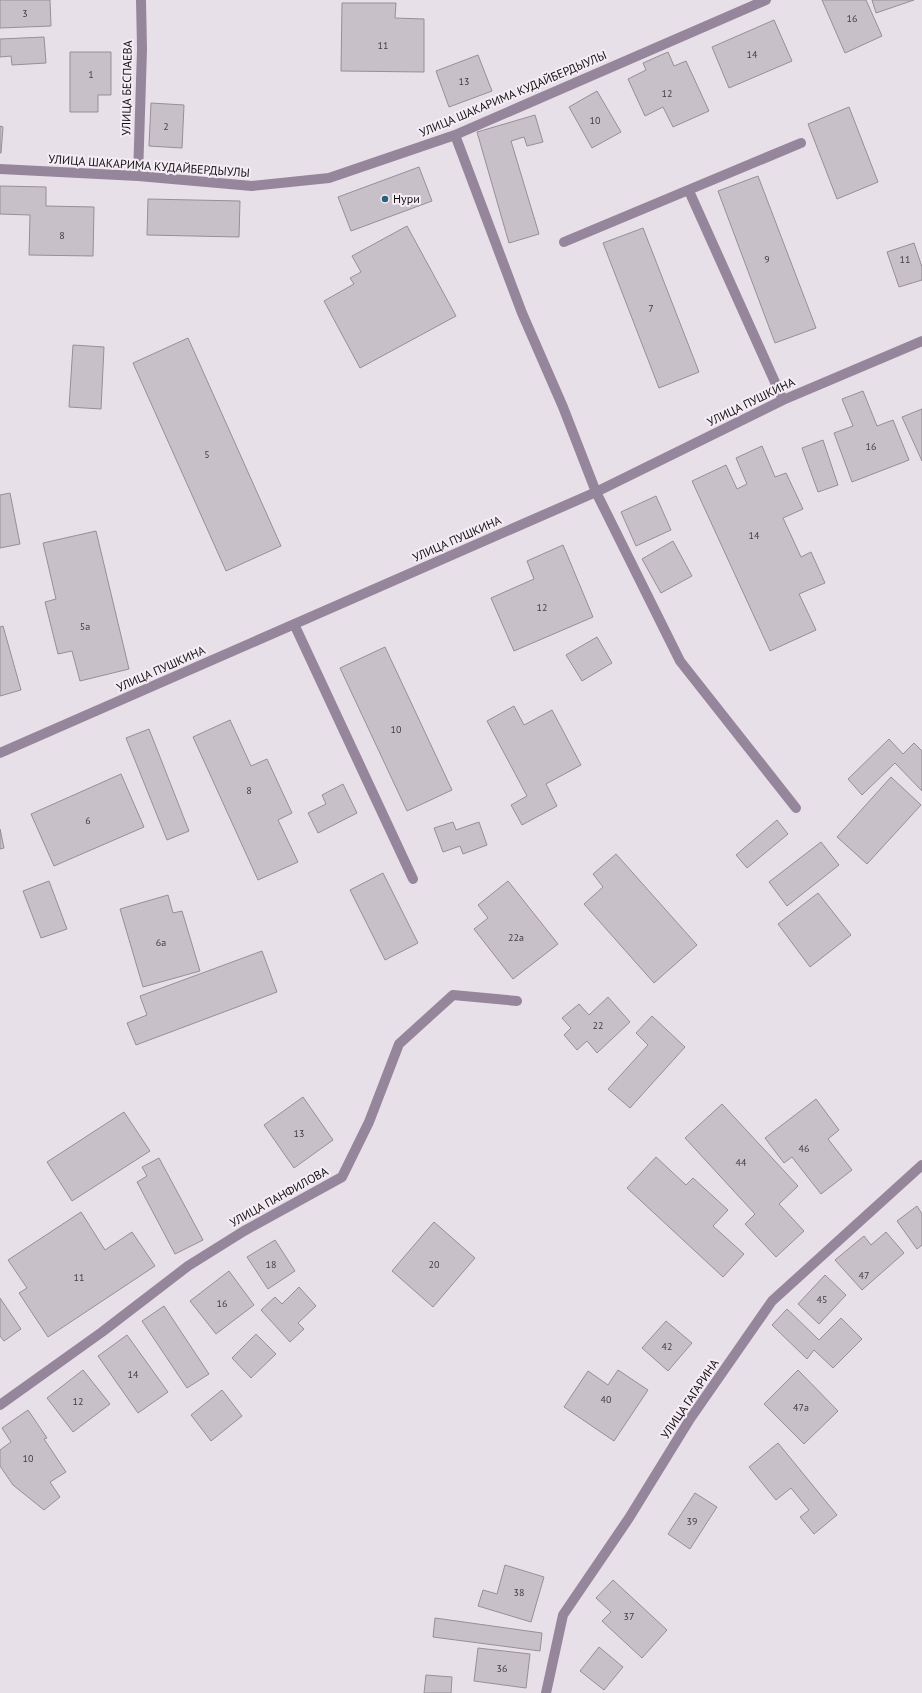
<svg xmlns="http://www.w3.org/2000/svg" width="922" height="1693" font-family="'PT Sans',sans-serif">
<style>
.building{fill:#c8c0c8;stroke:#978f97}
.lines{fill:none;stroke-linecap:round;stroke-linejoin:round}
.minor{stroke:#96869b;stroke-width:10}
.poi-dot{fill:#2b5f7b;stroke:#f5edf5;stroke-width:1.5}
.labels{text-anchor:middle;stroke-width:4;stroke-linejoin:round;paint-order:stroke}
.number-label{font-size:10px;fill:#413d40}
.street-label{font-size:12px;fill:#141113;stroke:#f5edf5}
.poi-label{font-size:12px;fill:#141113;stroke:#f5edf5;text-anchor:start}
</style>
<rect width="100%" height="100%" fill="#e8e0e8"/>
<path class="building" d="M0,0H50L51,26L0,28Z
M822,0H866L882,36L845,53Z
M872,0H914L876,13Z
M342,3H396L395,18L424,19V72L341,71Z
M774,20L792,61L729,88L712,47Z
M44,37L46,63L12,65L11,56L0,57V39Z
M70,52H111V95H98V112H70Z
M668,52L674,66L686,61L709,111L673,127L663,107L645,116L628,79L646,70L643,63Z
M478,55L492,91L449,107L436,71Z
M597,91L621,132L592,148L569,107Z
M151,103L184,105L182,148L149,146Z
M849,107L878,182L837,199L808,124Z
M535,115L543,142L527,146L524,137L511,141L539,234L509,243L477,132Z
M0,126L3,127L1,153H0Z
M419,167L432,201L351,231L338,197Z
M758,176L816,328L775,343L718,191Z
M0,186L46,187V206L94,207L93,256L29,255L30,215L0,214Z
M148,199L240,201L239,237L147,235Z
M407,226L456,316L360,368L324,301L354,284L350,278L361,272L352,256Z
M643,228L699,372L659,388L603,243Z
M914,243L922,267V280L899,287L887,252Z
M188,338L281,546L226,571L133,363Z
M73,345L104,347L101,409L69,407Z
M863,391L877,426L893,420L909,460L852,482L834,433L853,426L842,399Z
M922,409V461L902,417Z
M823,440L838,485L818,492L802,448Z
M762,446L775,477L786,473L803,509L783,518L801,557L811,552L825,583L799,594L816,630L770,651L692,481L726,465L737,489L747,484L736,458Z
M10,493L20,544L0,548V495Z
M656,496L671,530L636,546L621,512Z
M96,531L129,669L80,681L72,651L58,654L45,602L56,599L43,543Z
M673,541L692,576L661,593L642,559Z
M563,545L593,617L514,651L491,598L534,579L527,561Z
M3,626L21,690L0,696V627Z
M597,637L612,663L582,681L566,655Z
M385,647L452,790L407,811L340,668Z
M514,706L524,725L552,710L581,765L546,784L557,806L522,825L511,805L527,796L487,721Z
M230,720L251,766L267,759L292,813L278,820L298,862L258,880L193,737Z
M149,729L189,831L167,840L126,738Z
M889,739L903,754L914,743L922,751V791L895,763L862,795L848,779Z
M121,774L144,827L54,866L31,814Z
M891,777L921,805L867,864L837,837Z
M343,784L357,813L318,833L308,813L326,804L322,795Z
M777,820L788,834L747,868L736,855Z
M453,822L456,830L479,822L487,845L463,854L460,846L443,852L434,828Z
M0,829L4,848L0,849Z
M821,842L839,865L787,906L769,882Z
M616,854L697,945L654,983L584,904L603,887L593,874Z
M383,873L418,943L385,960L350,890Z
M49,881L67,929L41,938L23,891Z
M508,881L558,944L513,979L474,929L488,918L478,905Z
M818,893L851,935L810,967L778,924Z
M168,895L173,913L182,911L200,971L143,987L120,909Z
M262,951L277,992L136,1045L127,1023L147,1015L140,996Z
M608,997L630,1022L597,1053L587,1041L577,1050L564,1035L571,1028L562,1018L579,1004L589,1015Z
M652,1016L685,1047L630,1108L608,1089L648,1045L636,1033Z
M303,1097L333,1140L294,1168L264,1125Z
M816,1099L839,1130L828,1139L852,1170L821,1194L792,1157L784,1163L765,1138Z
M722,1104L798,1186L779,1204L804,1231L776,1257L745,1224L755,1214L685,1138Z
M124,1112L150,1151L72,1201L47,1162Z
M656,1157L686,1185L693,1178L728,1210L713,1226L744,1254L723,1277L627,1188Z
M159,1158L203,1240L175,1254L137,1182L147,1176L142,1167Z
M917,1206L922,1214V1245L917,1249L897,1221Z
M81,1212L105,1250L132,1232L155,1266L48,1337L19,1293L27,1288L8,1260Z
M434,1222L475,1258L433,1307L392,1271Z
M886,1232L904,1253L862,1290L835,1260L864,1236L871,1245Z
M275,1240L295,1271L268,1289L247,1257Z
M229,1271L254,1305L216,1334L190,1301Z
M825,1275L846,1295L819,1324L798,1304Z
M299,1287L316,1306L298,1323L304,1329L290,1342L261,1310L275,1297L282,1304Z
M0,1298L21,1329L4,1341L0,1336Z
M164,1306L209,1374L187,1388L142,1321Z
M787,1309L819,1340L841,1318L862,1339L833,1368L814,1350L807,1359L772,1325Z
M666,1321L692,1343L668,1371L642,1348Z
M256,1334L276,1354L251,1378L232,1358Z
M127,1335L168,1392L138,1413L98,1356Z
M83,1370L110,1404L73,1432L47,1398Z
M618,1370L648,1390L614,1441L564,1407L588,1371L608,1385Z
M798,1370L838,1411L804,1444L764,1404Z
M222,1390L242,1416L211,1441L191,1415Z
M28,1410L47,1438L44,1439L66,1472L50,1482L60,1497L44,1510L13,1485L0,1466V1450L11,1442L2,1428Z
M778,1443L837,1515L814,1534L800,1517L809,1510L791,1488L776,1500L749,1467Z
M695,1493L717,1507L690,1549L668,1534Z
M505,1565L544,1577L531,1622L478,1606L483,1590L497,1594Z
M613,1580L667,1630L642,1658L602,1621L611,1612L596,1598Z
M435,1618L542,1633L540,1651L433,1637Z
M599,1647L623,1667L604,1690L580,1671Z
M478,1648L530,1654L526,1688L474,1681Z
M426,1675L452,1677L451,1693H424Z"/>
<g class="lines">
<path class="minor" d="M455,135L522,313L563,407L596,492L680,661L796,808
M0,169L138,176L252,186L329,178L455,135L766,0
M138,176L142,49L141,0
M689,191L783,400
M564,242L801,143
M294,624L413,879
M0,753L596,492L783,400L922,341
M0,1405L102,1332L188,1266L244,1231L342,1177L369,1122L399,1044L453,995L517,1001
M546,1693L563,1615L629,1518L690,1419L772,1301L922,1165"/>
</g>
<circle class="poi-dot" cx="385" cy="199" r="4"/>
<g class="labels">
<g class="number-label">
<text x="25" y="17">3</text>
<text x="852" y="22">16</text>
<text x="383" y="49">11</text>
<text x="752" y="58">14</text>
<text x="91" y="78">1</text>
<text x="464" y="85">13</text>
<text x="667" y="97">12</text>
<text x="595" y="124">10</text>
<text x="166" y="130">2</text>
<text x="62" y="239">8</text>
<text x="767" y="263">9</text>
<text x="905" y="263">11</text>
<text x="651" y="312">7</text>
<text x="871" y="450">16</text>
<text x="207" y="458">5</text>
<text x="754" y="539">14</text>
<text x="542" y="611">12</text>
<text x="85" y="630">5а</text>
<text x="396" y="733">10</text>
<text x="249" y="794">8</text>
<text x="88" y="824">6</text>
<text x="516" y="941">22а</text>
<text x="161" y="946">6а</text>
<text x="598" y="1029">22</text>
<text x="299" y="1137">13</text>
<text x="804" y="1152">46</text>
<text x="741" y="1166">44</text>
<text x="271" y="1268">18</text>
<text x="434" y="1268">20</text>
<text x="864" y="1279">47</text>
<text x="79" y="1281">11</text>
<text x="822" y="1303">45</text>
<text x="222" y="1307">16</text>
<text x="667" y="1350">42</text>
<text x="133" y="1378">14</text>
<text x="606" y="1403">40</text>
<text x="78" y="1405">12</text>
<text x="801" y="1411">47а</text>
<text x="28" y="1462">10</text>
<text x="692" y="1525">39</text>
<text x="519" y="1596">38</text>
<text x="629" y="1620">37</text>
<text x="502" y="1672">36</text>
</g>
<g class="street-label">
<text transform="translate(127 88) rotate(-89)" y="4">УЛИЦА БЕСПАЕВА</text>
<text transform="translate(513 94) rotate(-23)" y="4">УЛИЦА ШАКАРИМА КУДАЙБЕРДЫУЛЫ</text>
<text transform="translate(149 166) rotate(4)" y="4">УЛИЦА ШАКАРИМА КУДАЙБЕРДЫУЛЫ</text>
<text transform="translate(751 402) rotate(-26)" y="4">УЛИЦА ПУШКИНА</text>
<text transform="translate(457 539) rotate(-24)" y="4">УЛИЦА ПУШКИНА</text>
<text transform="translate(161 669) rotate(-24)" y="4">УЛИЦА ПУШКИНА</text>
<text transform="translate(279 1197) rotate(-29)" y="4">УЛИЦА ПАНФИЛОВА</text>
<text transform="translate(690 1399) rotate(-56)" y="4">УЛИЦА ГАГАРИНА</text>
</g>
<g class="poi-label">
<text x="393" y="203">Нури</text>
</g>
</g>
</svg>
